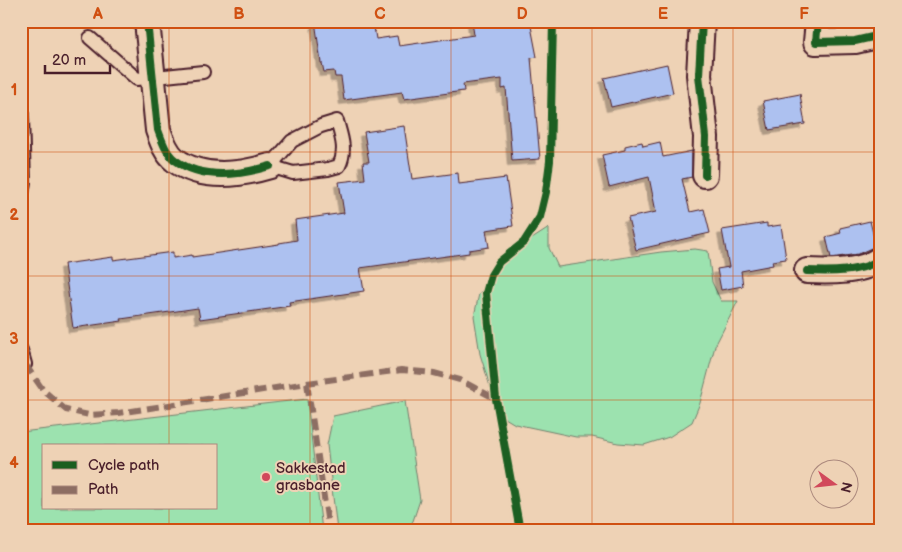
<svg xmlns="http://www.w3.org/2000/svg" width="902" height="552" font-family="'Balsamiq Sans',sans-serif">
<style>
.green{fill:#9ce2af;stroke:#73806d;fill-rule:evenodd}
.building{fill:#adc1f0;stroke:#4a1f2b;filter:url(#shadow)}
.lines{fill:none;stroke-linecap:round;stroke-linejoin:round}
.lane-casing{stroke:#4a1f2b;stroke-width:16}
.street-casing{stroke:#4a1f2b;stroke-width:28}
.lane{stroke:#eed2b5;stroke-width:12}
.street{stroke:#eed2b5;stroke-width:24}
.quiet{stroke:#8d6e63;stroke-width:6;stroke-dasharray:12 6;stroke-linecap:butt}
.cycleway-casing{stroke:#eed2b5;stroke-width:11}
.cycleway{stroke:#1b5e20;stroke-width:8}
.grid{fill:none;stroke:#d05011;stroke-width:1;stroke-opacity:0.55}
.poi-dot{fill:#d1495b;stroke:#eed2b5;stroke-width:2}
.labels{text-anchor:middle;stroke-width:4;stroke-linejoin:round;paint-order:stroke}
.poi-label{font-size:15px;fill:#4a1f2b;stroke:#eed2b5;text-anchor:start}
.neatline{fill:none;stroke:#d05011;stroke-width:2}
.grid-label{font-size:16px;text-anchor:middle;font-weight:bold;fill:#d05011}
</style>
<defs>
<filter id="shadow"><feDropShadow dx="-4.5" dy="4.5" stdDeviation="0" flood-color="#0004"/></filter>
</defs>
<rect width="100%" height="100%" fill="#eed2b5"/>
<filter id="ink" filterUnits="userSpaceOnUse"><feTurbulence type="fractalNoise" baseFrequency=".02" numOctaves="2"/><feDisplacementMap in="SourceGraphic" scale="10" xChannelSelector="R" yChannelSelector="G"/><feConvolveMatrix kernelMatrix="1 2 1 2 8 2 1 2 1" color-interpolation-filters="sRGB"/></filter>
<g filter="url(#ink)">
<path class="green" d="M549,228V248L558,267L661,252L695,249L708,251L712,282L721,301H738L715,346L700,403L692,422L669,437L644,445L618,443L592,437H576L515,424L500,415L492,393L480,354L474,316L479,294L502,262L518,248Z
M307,399L322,531H21V432ZM44,446H216V508H44Z
M405,401L420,500L413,521L405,531H337L327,445L333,416Z"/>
<path class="building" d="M315,21H373L376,39L397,36L399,46L474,35L472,21H530L537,57L531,58L540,159L512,161L506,88L502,89V79L463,84L464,91L404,99L402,92L344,100L341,77H335L334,71L324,72L322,63H321Z
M667,64L673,93L611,107L604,78Z
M800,94L805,124L769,130L763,101Z
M404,126L412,179L458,173L459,184L506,178L513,226L486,230L489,247L469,250V253L360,268L364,291L289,302L290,306L200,319L198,308L121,319L122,321L73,328L64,264L113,257V260L173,252V258L192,255V257L279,244V243L297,240L295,220L344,213L339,182L365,179L363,162H369L364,132Z
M642,142L643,146L660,142L663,157L692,151V177L682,179L690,212L704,209L710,233L636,250L628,218L656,212L649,177L609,187L602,155L625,150V146Z
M870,221L876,246L858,254L831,258L826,237L841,233L840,228Z
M767,223V227L781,225L786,259L772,261L773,265L741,271L743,286L721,290L717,269L729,267L722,230Z"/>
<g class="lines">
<g class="lane-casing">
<path id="lane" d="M90,38L137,79L203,72
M21,83L24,182L21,199
M337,121C341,136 347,150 339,166L328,169L293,173L270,166L292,141L321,126Z
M21,350L25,364L21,367"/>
</g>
<g class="street-casing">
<path id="street" d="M147,21L158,130C162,141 166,153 175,160C202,180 240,175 270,166
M702,21L699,75L706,137L705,175
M818,21L816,42L855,41L881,35
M807,271C828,272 864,273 881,258"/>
</g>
<use href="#lane" class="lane"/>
<use href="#street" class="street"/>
<path class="quiet" d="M25,364L43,390L66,410L89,415L119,413L307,383L401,370L434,373L460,380L496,399
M307,383L329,531"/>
<g class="cycleway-casing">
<path id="cycleway" d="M147,21L158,130C162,141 166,153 175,160C202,180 240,175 270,166
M702,21L699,75L706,137L705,175
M818,21L816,42L855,41L881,35
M807,271C828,272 864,273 881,258
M520,531L496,399L486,293L491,275L499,262L524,242L540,217L546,192L550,161L553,21"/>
</g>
<use href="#cycleway" class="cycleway"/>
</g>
</g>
<path class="grid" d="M169,21V446M310,21V531M451,21V531M592,21V531M733,21V531M21,152H881M21,276H881M21,400H881M169,508V531"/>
<circle class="poi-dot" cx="266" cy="477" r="5"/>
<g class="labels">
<g class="poi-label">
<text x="276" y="473">Sakkestad<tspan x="276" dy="17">grasbane</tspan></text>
</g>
</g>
<rect width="902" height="552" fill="none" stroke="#eed2b5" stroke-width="55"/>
<rect x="42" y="444" width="175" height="65" fill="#eed2b5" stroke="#ac8a7e"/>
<rect x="52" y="461" width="25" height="8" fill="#1b5e20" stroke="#ac8a7e"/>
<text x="88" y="470" font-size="15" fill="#4a1f2b">Cycle path</text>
<rect x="52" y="486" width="25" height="8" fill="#8d6e63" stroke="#ac8a7e"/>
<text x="88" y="494" font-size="15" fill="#4a1f2b">Path</text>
<g transform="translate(834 484) rotate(105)"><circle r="24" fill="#eed2b5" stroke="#ac8a7e"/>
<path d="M0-4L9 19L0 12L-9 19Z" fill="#d1495b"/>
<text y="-8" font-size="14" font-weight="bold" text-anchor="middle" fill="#4a1f2b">N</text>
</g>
<path d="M45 65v8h65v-8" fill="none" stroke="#4a1f2b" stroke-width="2.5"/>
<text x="52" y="65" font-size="15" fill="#4a1f2b" stroke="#eed2b5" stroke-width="4" paint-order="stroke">20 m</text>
<rect x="28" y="28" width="846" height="496" class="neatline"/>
<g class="grid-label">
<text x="98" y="19">A</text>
<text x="239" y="19">B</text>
<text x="380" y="19">C</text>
<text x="522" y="19">D</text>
<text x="663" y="19">E</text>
<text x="804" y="19">F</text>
<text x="14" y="95">1</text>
<text x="14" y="220">2</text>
<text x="14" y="344">3</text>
<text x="14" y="468">4</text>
</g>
</svg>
